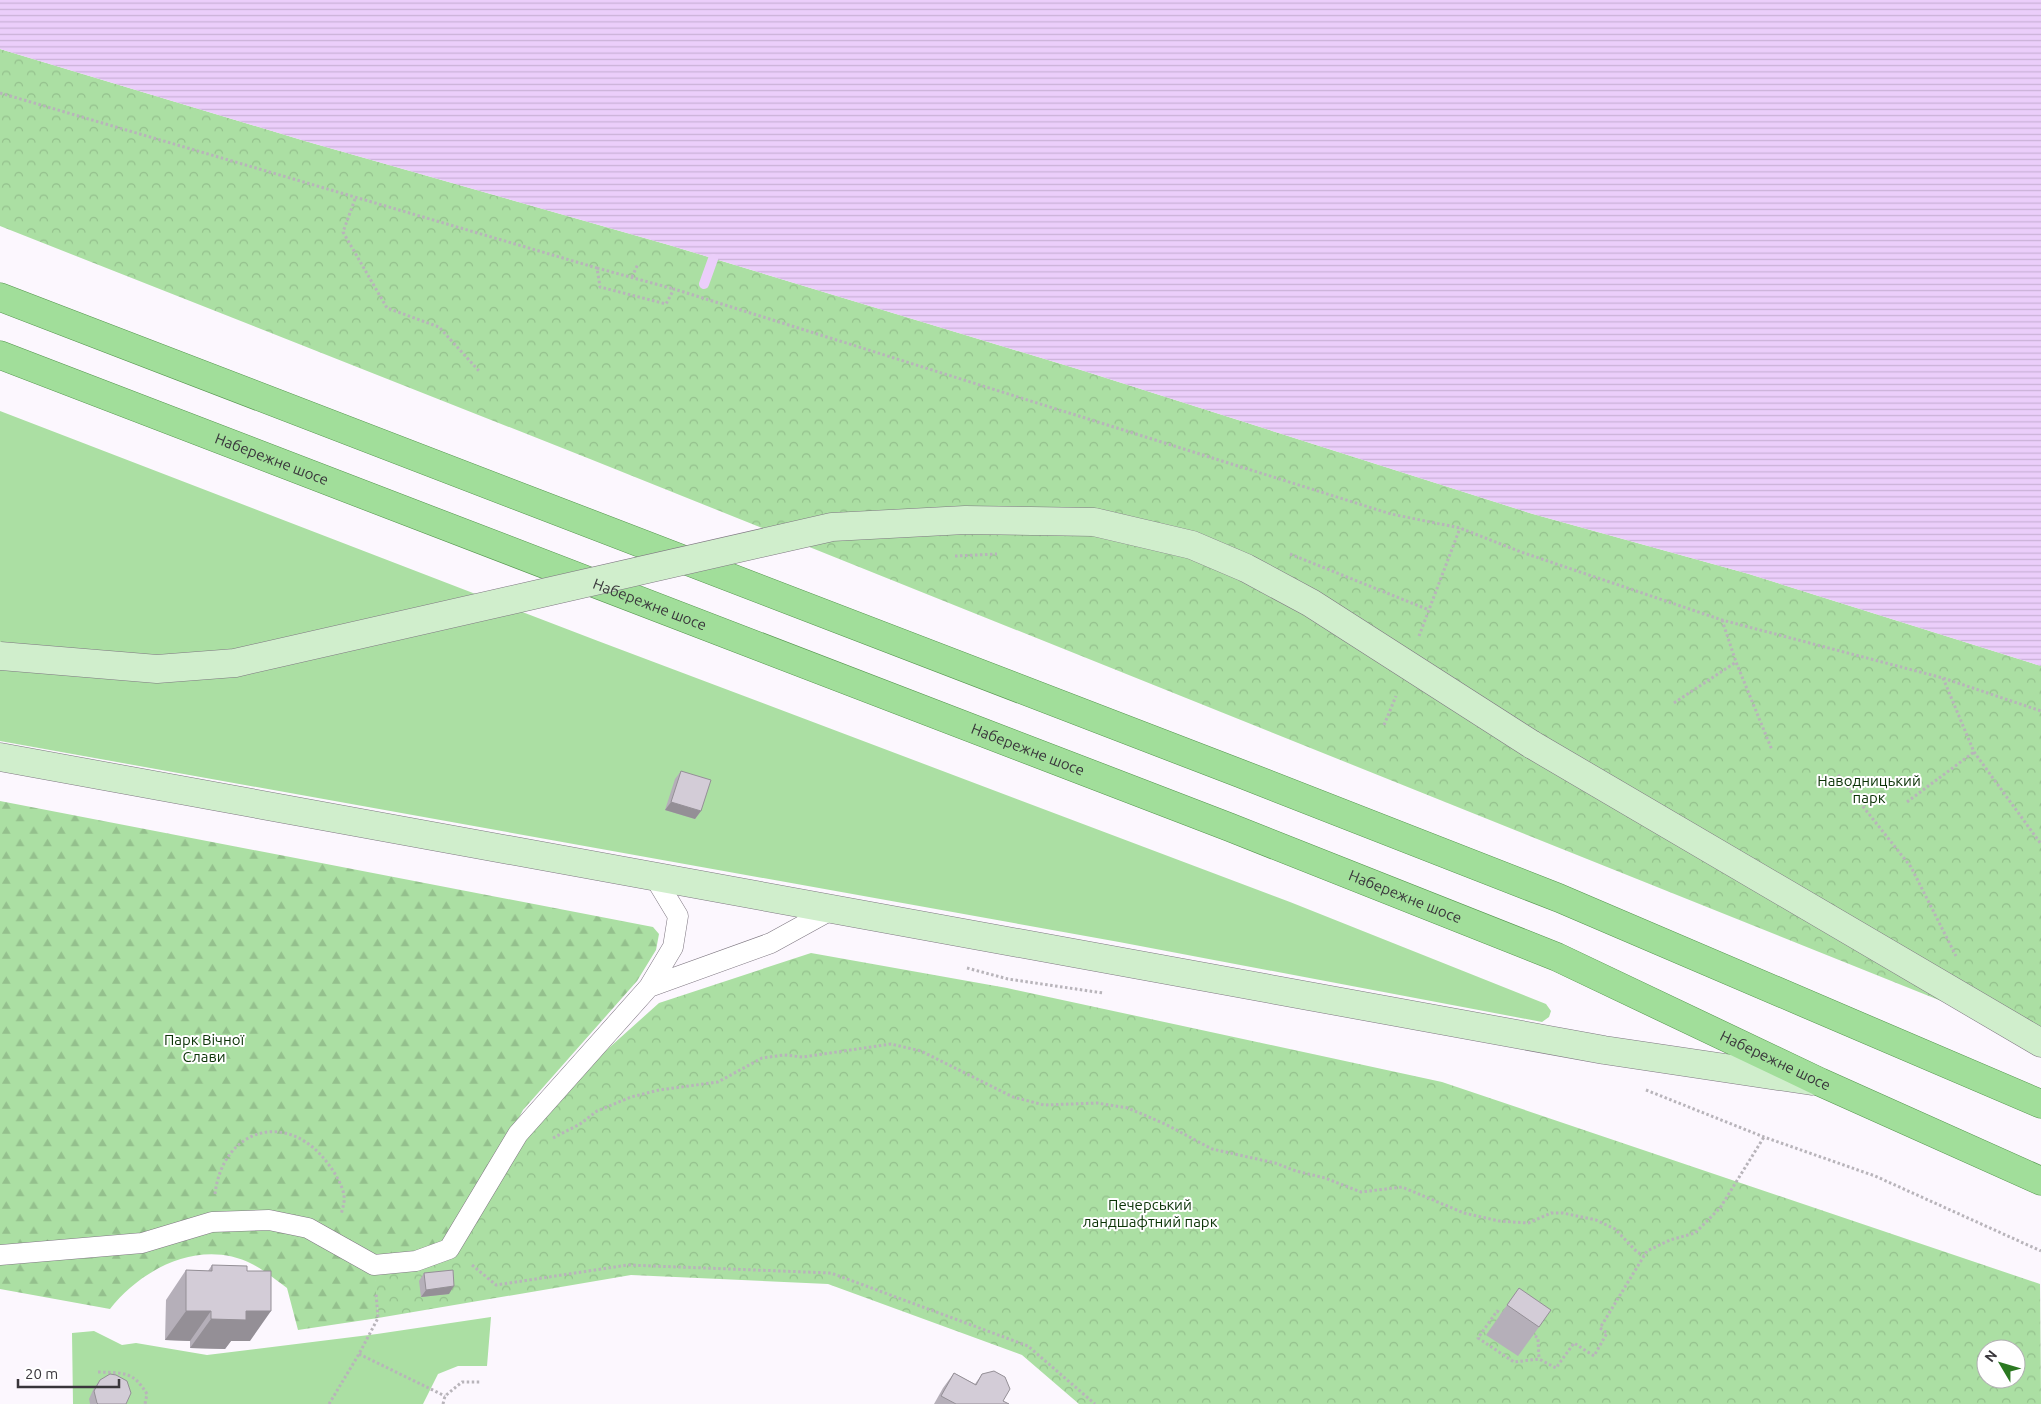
<svg xmlns="http://www.w3.org/2000/svg" width="2041" height="1404" font-family="Ubuntu,sans-serif">
<style>
.green{fill:#abdfa3}
.forest{fill:url(#forest-firs)}
.park{fill:url(#park-crowns);fill-rule:evenodd}
.water{fill:url(#water-rules)}
.lines{fill:none;stroke-linecap:round;stroke-linejoin:round}
.stream{stroke:#ebcefa;stroke-width:10}
.lane-casing{stroke:#7e7781;stroke-width:21}
.secondary-casing{stroke:#7e7781;stroke-width:29}
.primary-casing{stroke:#54954d;stroke-width:29}
.path{stroke:#b8b4ba;stroke-width:3;stroke-dasharray:2.5 2.5;stroke-linecap:butt}
.lane{stroke:#fff;stroke-width:20}
.secondary{stroke:#d0eecc;stroke-width:28}
.primary{stroke:#a1de9a;stroke-width:28}
.secondary-bridge-casing{stroke:#7e7781;stroke-width:29;stroke-linecap:butt}
.secondary-bridge{stroke:#d0eecc;stroke-width:28}
.wall{fill:#b5afb9}
.shaded-wall{fill:#948f96}
.building{fill:#d3ccd7;stroke:#948f96}
.labels{text-anchor:middle;stroke-width:4;stroke-linejoin:round;paint-order:stroke}
.street-label{font-size:15px;fill:#39363b;stroke:#fff}
.park-label{font-size:15px;fill:#0b3306;stroke:#fff}
</style>
<defs>
<pattern id="forest-firs" width="22" height="20" patternUnits="userSpaceOnUse" patternTransform="scale(1.25)"><rect width="22" height="20" fill="#abdfa3"/><path d="M5 1l3.5 6h-7zM16 11l3.5 6h-7z" fill="#94c08d"/></pattern>
<pattern id="park-crowns" width="20" height="18" patternUnits="userSpaceOnUse" patternTransform="scale(1.25)"><rect width="20" height="18" fill="#abdfa3"/><path d="M2 6a3 3 0 1 1 6 0M12 15a3 3 0 1 1 6 0" fill="none" stroke="#94c08d"/></pattern>
<pattern id="water-rules" width="6" height="5" patternUnits="userSpaceOnUse" patternTransform="scale(1.25)"><rect width="6" height="5" fill="#ebcefa"/><path d="M0 2.5h6" fill="none" stroke="#cab2d7"/></pattern>
</defs>
<rect width="100%" height="100%" fill="#fcf7fe"/>
<path class="green" d="M0,411L598,641L1290,902L1546,1004L1551,1011L1549,1017L1542,1022L1119,942L0,741Z
M491,1317L487,1366H458L438,1374L423,1404H73L72,1333L94,1331L122,1345L136,1343L207,1355L377,1334Z"/>
<path class="forest" d="M0,801L653,927L659,934L656,950L637,981L523,1110L449,1249L375,1265L378,1318L298,1330L287,1288C276,1280 264,1270 252,1264C201,1238 142,1268 110,1309L0,1289Z"/>
<path class="park" d="M0,49L305,141L669,245L1081,370L1533,514L1749,574L2041,666V1041L590,459L0,226Z
M811,953L1007,988L1442,1082L2040,1284L2041,1404H1079L1022,1355L828,1284L631,1275L378,1318L374,1265L449,1249L533,1116L659,1003ZM1986,1349H2016V1379H1986Z"/>
<path class="water" d="M0,0H2041V666L1749,574L1533,514L1081,370L669,245L305,141L0,49Z"/>
<g class="lines">
<path class="stream" d="M704,284L713,259"/>
<g class="lane-casing">
<path id="lane" d="M649,987L771,943L831,910
M0,1255L142,1243L212,1222L269,1220L308,1228L374,1265L416,1261L449,1249L518,1134L649,987L673,947L678,916L655,878"/>
</g>
<g class="secondary-casing">
<path id="secondary" d="M1531,744L2041,1043
M0,757L1604,1050L1812,1081"/>
</g>
<g class="primary-casing">
<g id="primary">
<path d="M0,297L1239,773L1559,898L2041,1104"/>
<path id="s1" d="M0,355L1229,827L1557,957L1820,1082L2041,1181"/>
</g>
</g>
<path class="path" d="M0,93L597,268L600,287L666,304L674,289L1391,514L1460,528L1521,552L1722,620L1943,678L2041,711
M355,199L343,232L387,308L439,327L479,371
M597,268L674,289
M632,277L638,264
M1290,554L1429,610
M955,556L997,554
M1722,620L1736,662L1772,750
M1419,636L1460,528
M1943,678L1974,752L2041,844
M1674,703L1736,662
M1384,725L1396,696
M1838,775L1911,867L1956,956
M1907,802L1974,752
M967,968L1008,979L1103,993
M1646,1090L1764,1137L1875,1176L2041,1251
M553,1138L580,1124L597,1111L631,1097L659,1090L718,1082L762,1058L784,1055L803,1057L891,1044L921,1051L1013,1097L1044,1105L1097,1103L1128,1108L1167,1125L1212,1149L1275,1163L1296,1171L1325,1178L1361,1192L1402,1187L1464,1213L1499,1221L1528,1223L1551,1213H1563L1596,1220L1615,1229L1637,1252L1644,1256
M215,1194C223,1127 289,1109 329,1165C335,1173 343,1186 344,1196C345,1202 342,1210 341,1215
M472,1265L496,1285L628,1265L831,1273L1028,1346L1095,1404
M1503,1315L1497,1311L1478,1338L1514,1362L1539,1359L1556,1368L1574,1343L1594,1356L1607,1333L1600,1328L1647,1251L1670,1240L1695,1233L1720,1208L1764,1137
M1531,1333L1538,1338L1539,1359
M359,1354L445,1396
M98,1372C124,1373 133,1371 147,1394L145,1404
M329,1404L359,1354L378,1318L376,1293
M443,1404L445,1396L462,1382H481"/>
<use href="#lane" class="lane"/>
<use href="#secondary" class="secondary"/>
<use href="#primary" class="primary"/>
<g class="secondary-bridge-casing">
<path id="secondary-bridge" d="M0,656L157,669L235,663L832,527L965,520L1094,522L1192,545L1246,568L1311,603L1531,744"/>
</g>
<use href="#secondary-bridge" class="secondary-bridge"/>
</g>
<path class="wall" d="M681,771L701,811L695,819L665,810L675,779Z
M212,1265L247,1271L250,1341H231L225,1349L190,1348V1341L165,1340L166,1300L186,1270L208,1271Z
M424,1273L449,1294L421,1297L419,1281Z
M1519,1288L1539,1327L1518,1356L1486,1335Z
M954,1373L975,1384L982,1374L1003,1401L1009,1404H934L943,1388Z
M100,1380L126,1404H90L89,1399L94,1388Z"/>
<path class="shaded-wall" d="M671,802L701,811L695,819L665,810Z
M454,1286L449,1294L421,1297L426,1290Z
M186,1311H211L190,1341L165,1340Z
M246,1311H271L250,1341H231L225,1349L190,1348L211,1319Z"/>
<path class="building" d="M681,771L711,780L701,811L671,802Z
M212,1265L247,1266V1271H271V1311H246V1320L211,1319V1311H186V1270L212,1271Z
M453,1270L454,1286L426,1290L424,1273Z
M1519,1288L1551,1310L1539,1327L1507,1305Z
M994,1371L1005,1377L1010,1389L1003,1401L1009,1404H956L941,1396L954,1373L976,1385L982,1374Z
M110,1374L116,1375L127,1381L131,1393L126,1404H98L97,1403L94,1391L100,1380Z"/>
<g class="labels">
<g class="street-label">
<text dy="5" stroke="none"><textPath href="#s1" startOffset="291">Набережне шосе</textPath></text>
<text dy="5" stroke="none"><textPath href="#s1" startOffset="696">Набережне шосе</textPath></text>
<text dy="5" stroke="none"><textPath href="#s1" startOffset="1101">Набережне шосе</textPath></text>
<text dy="5" stroke="none"><textPath href="#s1" startOffset="1506">Набережне шосе</textPath></text>
<text dy="5" stroke="none"><textPath href="#s1" startOffset="1911">Набережне шосе</textPath></text>
</g>
<g class="park-label">
<text x="1869" y="786">Наводницький<tspan x="1869" dy="17">парк</tspan></text>
<text x="204" y="1045">Парк Вічної<tspan x="204" dy="17">Слави</tspan></text>
<text x="1150" y="1210">Печерський<tspan x="1150" dy="17">ландшафтний парк</tspan></text>
</g>
</g>
<g transform="translate(2001 1364) rotate(308)"><circle r="24" fill="#ffffff" stroke="#b0afb1"/>
<path d="M0-4L9 19L0 12L-9 19Z" fill="#2b7921"/>
<text y="-8" font-size="14" font-weight="bold" text-anchor="middle" fill="#39363b">N</text>
</g>
<path d="M18 1379v8h101v-8" fill="none" stroke="#39363b" stroke-width="2.5"/>
<text x="25" y="1379" font-size="15" fill="#39363b" stroke="#ffffff" stroke-width="4" paint-order="stroke">20 m</text>
</svg>
